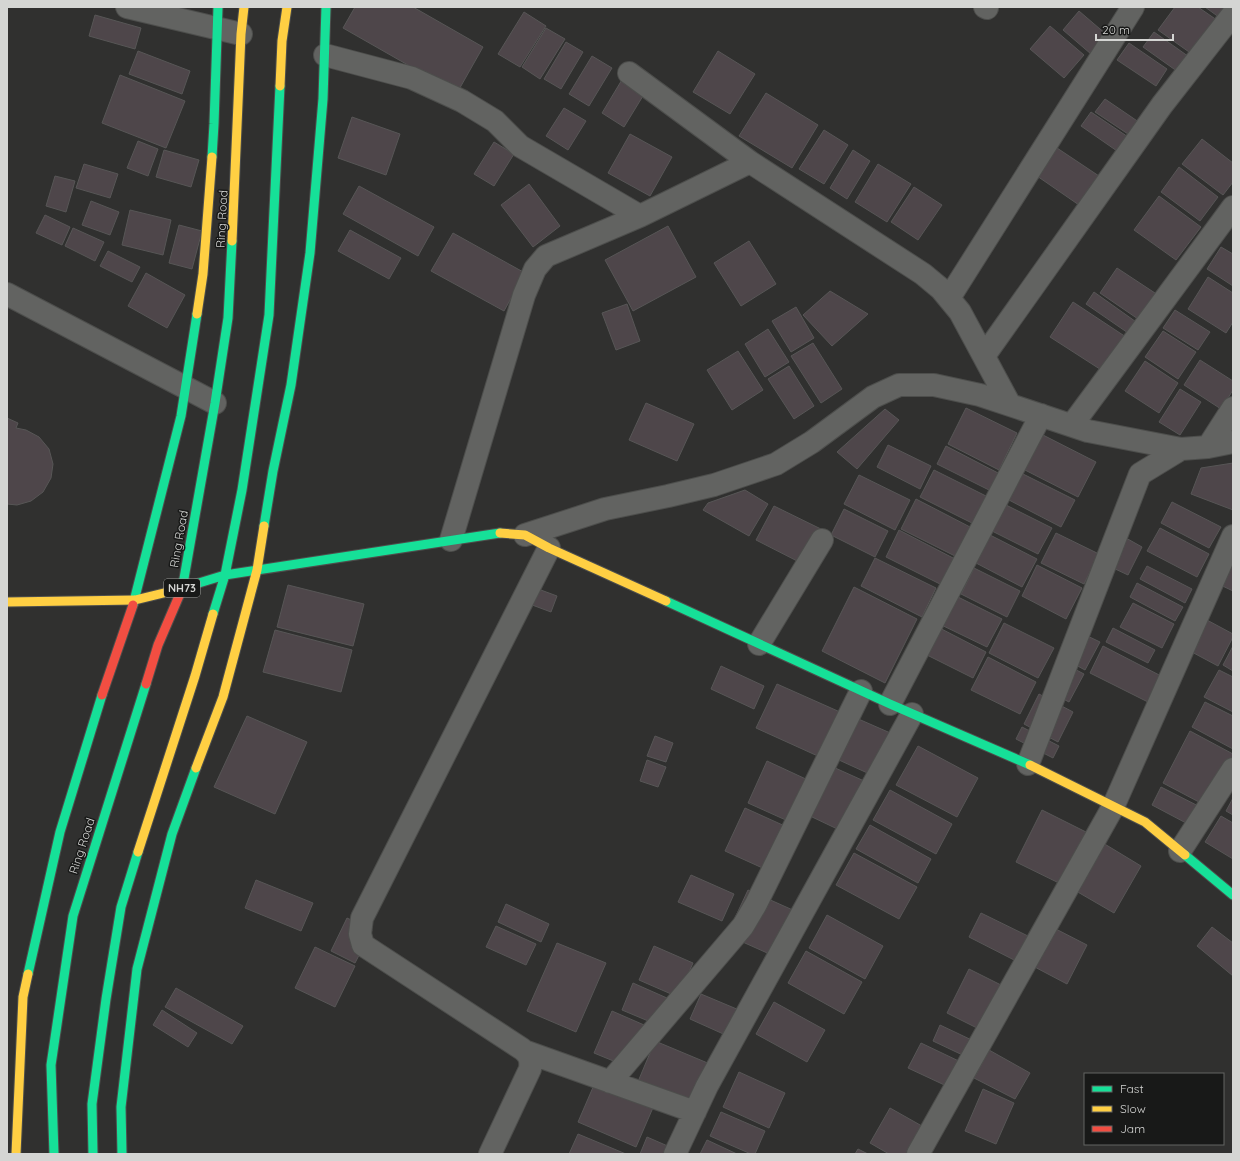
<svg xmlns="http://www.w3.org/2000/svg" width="1240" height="1161" font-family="Quicksand,sans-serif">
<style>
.building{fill:#4e464a;stroke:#575656}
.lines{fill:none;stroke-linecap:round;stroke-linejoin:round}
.street-casing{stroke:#4d4e4c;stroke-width:24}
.fast-casing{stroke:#4d4e4c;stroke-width:11}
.slow-casing{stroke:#4d4e4c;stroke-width:11}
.jam-casing{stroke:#4d4e4c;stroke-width:11}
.street{stroke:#626361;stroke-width:22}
.fast{stroke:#16e098;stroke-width:9}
.slow{stroke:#ffcf43;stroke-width:9}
.jam{stroke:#f24e42;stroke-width:9}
.labels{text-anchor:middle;stroke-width:3;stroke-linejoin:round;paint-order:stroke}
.shield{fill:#181918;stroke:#9c9d9b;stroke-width:1}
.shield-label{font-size:11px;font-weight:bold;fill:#d4d5d3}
.street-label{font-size:12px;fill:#d4d5d3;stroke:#181918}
</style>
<rect width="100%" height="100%" fill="#30302f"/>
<path class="building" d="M355,7H413L483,47L457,93L343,28Z
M1175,7H1198L1224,25L1199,59L1158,30Z
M1205,7H1233L1227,23Z
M1079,11L1114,41L1098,60L1063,30Z
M524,12L546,26L520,67L498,54Z
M95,15L141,28L135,49L89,36Z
M1050,26L1084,55L1064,78L1030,49Z
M546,28L565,39L540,79L522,67Z
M1154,32L1192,59L1181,74L1143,47Z
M566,42L583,52L561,89L544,79Z
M1129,43L1167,69L1156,86L1117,60Z
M138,51L190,71L182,94L129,74Z
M718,51L755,74L730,114L693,92Z
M592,56L612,68L589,106L569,94Z
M120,75L185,101L166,148L102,123Z
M623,78L646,91L624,127L602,113Z
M766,93L818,125L792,168L739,136Z
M1105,99L1152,131L1143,144L1095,112Z
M564,108L586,121L568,150L546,136Z
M1091,112L1140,145L1130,160L1081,126Z
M352,117L400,134L386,175L338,158Z
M824,130L848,145L824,184L799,169Z
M630,134L672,157L650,196L608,173Z
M1202,139L1233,163V182L1223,195L1182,164Z
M138,141L158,149L148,176L127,168Z
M494,142L514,154L494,186L474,174Z
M1057,148L1099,176L1079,205L1037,176Z
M164,150L199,160L191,187L156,177Z
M853,150L870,161L847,199L830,188Z
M84,164L118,174L110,198L76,188Z
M878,164L911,184L887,222L855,202Z
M1179,167L1218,197L1200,221L1161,192Z
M55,176L75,181L66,212L46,206Z
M529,184L560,226L533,247L501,205Z
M359,186L434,227L418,256L343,214Z
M914,187L942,205L918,240L891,222Z
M1159,196L1201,227L1176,260L1134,230Z
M91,201L119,212L110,235L82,225Z
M130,210L171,220L163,255L122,245Z
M45,215L70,227L62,245L36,233Z
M179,225L202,231L192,269L169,263Z
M668,226L696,277L633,311L605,260Z
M73,228L104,242L95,261L65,246Z
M350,230L401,258L389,279L338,251Z
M453,233L525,273L504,311L431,271Z
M749,241L776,284L741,306L714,263Z
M1221,247L1233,254V286L1207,269Z
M108,251L140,267L132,282L100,266Z
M1117,268L1158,295L1141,321L1100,293Z
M146,273L185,295L167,328L128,306Z
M1208,277L1233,293V322L1226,333L1188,309Z
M830,291L868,314L832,346L803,315Z
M1094,292L1139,324L1131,335L1086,304Z
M1073,302L1129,339L1106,373L1050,337Z
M627,304L640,341L616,350L602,313Z
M796,307L814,338L791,352L772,321Z
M1175,310L1210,332L1198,350L1163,328Z
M768,329L789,362L765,377L745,344Z
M1163,331L1196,352L1178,379L1145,357Z
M813,343L842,389L821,403L791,356Z
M738,351L763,390L732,410L707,370Z
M1200,360L1233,381V390L1221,409L1184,385Z
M1145,361L1178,383L1159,413L1125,391Z
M789,366L814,406L794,419L768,379Z
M1180,389L1201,402L1180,435L1159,422Z
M646,403L694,424L677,461L629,440Z
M966,408L1017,433L999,470L948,444Z
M885,409L899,420L857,469L837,452Z
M7,418L18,423L16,428L26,430L39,437L49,449L53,464L51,478L43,492L31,501L17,505L7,504Z
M1041,434L1096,462L1078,497L1023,469Z
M888,445L931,466L920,489L877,467Z
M946,446L1000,474L991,491L937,464Z
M1233,463V510L1191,494L1201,468Z
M934,470L988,497L974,524L920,497Z
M1021,473L1075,500L1061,527L1007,499Z
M859,475L910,500L895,530L844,504Z
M745,490L768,504L749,536L703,510L708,503Z
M916,499L972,528L957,557L901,529Z
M1172,502L1221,527L1209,548L1161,523Z
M1006,505L1052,528L1038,554L992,531Z
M774,506L825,531L807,566L756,540Z
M844,509L888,531L875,557L831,535Z
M1160,528L1209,554L1197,577L1147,551Z
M899,530L955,559L942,585L886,557Z
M1056,533L1099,554L1084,584L1041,563Z
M990,535L1037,559L1022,587L976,563Z
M1126,538L1142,547L1128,575L1111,567Z
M1233,555V591L1210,580Z
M875,558L936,588L922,617L861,586Z
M1037,565L1082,588L1066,619L1022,596Z
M1147,566L1192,589L1185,603L1140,579Z
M974,568L1020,591L1007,617L961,594Z
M522,583L557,596L551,612L516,599Z
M1137,583L1183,607L1175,621L1130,597Z
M288,585L364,604L353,646L277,627Z
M854,587L917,619L885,683L822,651Z
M946,591L1002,619L987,647L931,620Z
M1133,603L1174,624L1162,648L1120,627Z
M1192,612L1233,634V637L1218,666L1175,643Z
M928,622L986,652L973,678L915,649Z
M1004,623L1054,648L1038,678L989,653Z
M1113,628L1155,650L1148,663L1106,642Z
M275,630L352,650L341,692L263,672Z
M1077,631L1100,642L1085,670L1063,658Z
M1103,646L1165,678L1152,704L1090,673Z
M1233,646V671L1223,665Z
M988,657L1036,682L1020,714L971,690Z
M1061,662L1084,674L1069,702L1046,690Z
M721,666L764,686L754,709L711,689Z
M1219,670L1233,677V712L1204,697Z
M777,684L840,712L820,757L756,728Z
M1039,694L1073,712L1058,742L1024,724Z
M1205,702L1233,716V749L1192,727Z
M847,714L904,739L885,781L828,755Z
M247,716L307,742L275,814L214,787Z
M1022,727L1059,746L1053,758L1016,739Z
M1190,731L1233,754V783L1218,812L1163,783Z
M655,736L673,743L666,762L647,756Z
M918,746L978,778L957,817L896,785Z
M647,760L666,767L658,787L640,781Z
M767,761L808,780L788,821L748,803Z
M833,767L873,785L850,835L810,816Z
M1161,787L1214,814L1205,833L1152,805Z
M890,790L952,824L936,854L873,820Z
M1233,798V815L1226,811Z
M745,808L787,827L767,870L725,851Z
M1042,810L1088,833L1063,885L1016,862Z
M1221,816L1233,823V859L1205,842Z
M870,825L931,859L918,883L856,849Z
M1103,843L1141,866L1114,913L1076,891Z
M854,853L917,887L899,919L836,885Z
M691,875L734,894L722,921L678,902Z
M256,880L313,903L301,931L245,908Z
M748,890L795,911L774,956L727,935Z
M506,904L549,924L541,942L498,922Z
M981,913L1032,938L1020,963L969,937Z
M827,915L883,946L865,979L809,948Z
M347,918L372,930L355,963L331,951Z
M496,926L536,944L526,965L486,947Z
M1050,926L1087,945L1067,984L1029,964Z
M1212,927L1233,943V976L1197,946Z
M557,943L606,963L576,1032L527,1011Z
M654,946L693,963L678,997L639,980Z
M315,947L355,966L335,1007L295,988Z
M806,951L862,982L844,1014L788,983Z
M969,969L1003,986L981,1030L947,1013Z
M633,983L676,1002L665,1028L622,1010Z
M176,988L243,1026L232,1044L165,1007Z
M701,994L751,1015L739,1041L690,1019Z
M774,1002L825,1030L807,1062L756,1034Z
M162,1010L197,1033L188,1047L153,1025Z
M612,1011L651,1028L633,1069L594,1053Z
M940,1025L978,1043L971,1059L933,1041Z
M655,1041L722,1069L704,1112L637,1084Z
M921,1043L965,1064L953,1089L908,1068Z
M989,1050L1030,1073L1015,1099L974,1078Z
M739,1072L785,1093L769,1128L723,1107Z
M597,1078L655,1103L636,1147L578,1122Z
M983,1089L1014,1103L996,1144L965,1131Z
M890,1108L929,1130L915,1154H889L870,1143Z
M721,1112L765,1131L755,1154H751L710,1136Z
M578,1134L626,1154H569Z
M647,1137L686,1154H640Z
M707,1140L737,1154H700Z
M858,1149L868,1154H855Z"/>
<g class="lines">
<g class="street-casing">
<path id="street" d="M127,7L241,34
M985,7L987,8
M325,55L412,78L462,101L495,121L520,146L640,216L750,162L923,274L941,289L960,312L1010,405
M629,73L750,162
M7,294L215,403
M949,298L1133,7
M984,356L1162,105L1233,14
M1072,425L1233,207
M1208,447L1233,408
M525,535L605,509L668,496L714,485L776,464L812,442L873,397L899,385H934L980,395L1088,431L1181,449L1208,447L1233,442
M451,540L524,295L535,269L546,256L640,216
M759,644L822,540
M890,704L1041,415
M1028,764L1140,474L1181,449
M1180,851L1233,769
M527,1052L695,1112
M610,1082L743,926L756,904L861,691
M490,1154L530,1069C531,1060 530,1055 522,1049L363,945L360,934L362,918L549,548
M675,1154L707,1086L912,714
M918,1154L1113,807L1233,536"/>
</g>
<g class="fast-casing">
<path id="fast" d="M212,157L214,124L218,7
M264,526L273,471L291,385L310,253L323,99L326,7
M183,584L215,403L228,318L232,241
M176,590L225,575L500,533
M666,601L890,704L1030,765
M133,605L181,416L197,314
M213,614L225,575L242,490L269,315L280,86
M1185,855L1233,895
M28,974L60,832L102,695
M54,1154L51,1065L73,916L146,684
M93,1154L92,1104L106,999L121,907L138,852
M122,1154L121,1107L137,969L172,834L196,768"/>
</g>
<g class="slow-casing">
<path id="slow" d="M280,86L282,41L287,7
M232,241L241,34L244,7
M197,314L203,274L212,157
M500,533L525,535L549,548L666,601
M7,602L135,600L176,590
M1030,765L1145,822L1185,855
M196,768L223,697L257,570L264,526
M138,852L195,676L213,614
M16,1154L23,997L28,974"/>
</g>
<g class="jam-casing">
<path id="jam" d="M146,684L158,645L182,589L183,584
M102,695L133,605"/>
</g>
<use href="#street" class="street"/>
<use href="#fast" class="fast"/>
<use href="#slow" class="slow"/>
<use href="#jam" class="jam"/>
</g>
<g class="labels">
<rect class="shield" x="164" y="579" width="36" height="18" rx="3"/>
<g class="shield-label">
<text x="182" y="592">NH73</text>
</g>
<g class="street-label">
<text transform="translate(222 219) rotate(-87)" y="4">Ring Road</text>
<text transform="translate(179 539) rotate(-80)" y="4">Ring Road</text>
<text transform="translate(82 846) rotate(-72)" y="4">Ring Road</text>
</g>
</g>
<rect width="1240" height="1161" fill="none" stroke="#d4d5d3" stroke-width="16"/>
<rect x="1084" y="1073" width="140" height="72" fill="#181918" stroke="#636463"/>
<rect x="1092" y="1086" width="20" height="6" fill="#16e098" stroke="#636463"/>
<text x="1120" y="1093" font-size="12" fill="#d4d5d3">Fast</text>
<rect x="1092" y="1106" width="20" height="6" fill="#ffcf43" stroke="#636463"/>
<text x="1120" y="1113" font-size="12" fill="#d4d5d3">Slow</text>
<rect x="1092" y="1126" width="20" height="6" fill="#f24e42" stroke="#636463"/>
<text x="1120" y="1133" font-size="12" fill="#d4d5d3">Jam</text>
<path d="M1096 34v6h77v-6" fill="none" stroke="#d4d5d3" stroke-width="2"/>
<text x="1102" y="34" font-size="12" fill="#d4d5d3" stroke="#181918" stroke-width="3" paint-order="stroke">20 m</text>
</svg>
